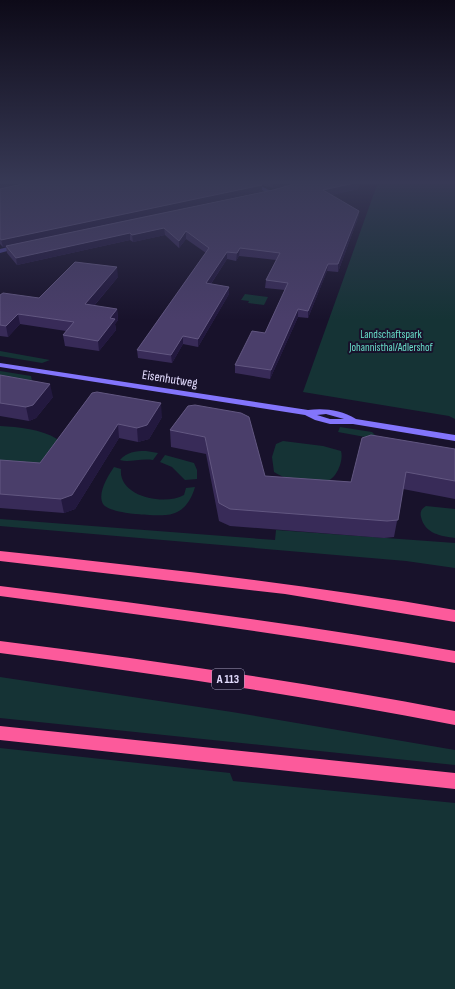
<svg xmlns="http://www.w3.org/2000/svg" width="455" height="989" font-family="'Sofia Sans Condensed',sans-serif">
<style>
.green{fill:#153335}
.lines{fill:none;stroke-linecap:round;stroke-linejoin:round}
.street{fill:#463e89;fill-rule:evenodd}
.secondary{fill:#8375fc;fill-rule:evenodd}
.highway{fill:#fc5a9b;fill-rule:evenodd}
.wall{fill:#382b58;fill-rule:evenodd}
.shaded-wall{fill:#23193f}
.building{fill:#4a3e6a;stroke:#625781}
.labels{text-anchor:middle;stroke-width:4;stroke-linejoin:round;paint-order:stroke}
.far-park-label{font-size:11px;fill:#68dfca;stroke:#18122b}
.shield{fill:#18122b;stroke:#a69fbf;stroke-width:1}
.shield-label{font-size:12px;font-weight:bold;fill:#e3dcfe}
.street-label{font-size:13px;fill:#e3dcfe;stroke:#18122b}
</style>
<rect width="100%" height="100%" fill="#18122b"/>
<path class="green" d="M378,182H455V419L449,416L303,392Z
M245,294L268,297L264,305L248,303L249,301L241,300Z
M0,351L50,360L42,363L0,356Z
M0,371L31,376L32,381L0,375Z
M0,426C19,427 41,429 57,439L58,442L45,461L36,466H0Z
M340,427L372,432L377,437L376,439L338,432Z
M283,441L323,446L341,451C344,461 336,480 325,482C312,484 285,480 274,472L272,457L276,444Z
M146,451L158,453L153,460C140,458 129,463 120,460C127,452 135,451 146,451Z
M165,455L194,463L197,470V479L185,480L172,467L160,462Z
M114,467L121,469C118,497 165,506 184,495L186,488L195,487C193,494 189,503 183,508C179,512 171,515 166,515C154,516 109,514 103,504C97,493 108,476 114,467Z
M426,506L455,509V538C441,536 425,534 421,517C420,512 421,509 426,506Z
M0,519L275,540L276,530L455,543V568L406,561L0,526Z
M0,677L232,712L455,750V765L0,718Z
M0,748L230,773L233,781L455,803V989H0Z"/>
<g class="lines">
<path class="street" d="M246,182H253L275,193L270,194Z
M20,244L22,245V247L0,253V249Z"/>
<path class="secondary" d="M0,363L308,410C325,408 341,410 356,419L455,435V441L353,424H330L315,420L305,415L0,367ZM326,414L344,419H330L317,415Z"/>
<path class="highway" d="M0,551C152,567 304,584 455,610V622L285,594L0,561Z
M0,586C152,605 304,625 455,651V663C304,637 152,616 0,596Z
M0,641C152,660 304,682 455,711V725C304,696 152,673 0,653Z
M0,726L455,773V789L0,740Z"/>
</g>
<path class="wall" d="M0,182H361L358,189L331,195L359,211L358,218L338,272L327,271L308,318L298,317L270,379L235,373V365L265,333L285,290L265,288L266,280L276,260L239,256L236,261L227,259L211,284L229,287V294L198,347L183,344L172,363L138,358L137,350L206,253L186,239L179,248L165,235L133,242L130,240L17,265L7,253L6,246L3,247L0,244ZM262,185L273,188L289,185L273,190L122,221L262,191Z
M118,277L94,306L117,309L118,320L115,324L116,330L99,351L65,346L63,335L66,331L20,324L8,337L0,336V295L39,298Z
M0,375L53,397L36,418L29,421L0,416Z
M92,393L162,417L149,439L138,442L119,438L75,509L64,513L0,508V460L40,463Z
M188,406L265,476L351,482L455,449V499L403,489L394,537L384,538L230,526L219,521L206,454L171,447L170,430Z"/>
<path class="shaded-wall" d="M0,182H37L0,188Z
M273,182H305L273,188Z
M359,182H361L358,189L322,197L323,190Z
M262,185V191L3,247L1,240Z
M359,211L358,218L338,272V264Z
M164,228L165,235L133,242L132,235Z
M186,231V239L179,248V241Z
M130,233V240L17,265L16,258Z
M240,248L239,256L236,261L237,253Z
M227,252V259L206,291V283Z
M328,264L327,271L308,318V311Z
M117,267L118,277L86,315L85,304Z
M229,287V294L198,347V339Z
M117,309L118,320L115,324L116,330L99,351L98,341L110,318Z
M298,309V317L270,379L271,370Z
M18,314L20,324L8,337L6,326Z
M183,336V344L172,363L171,355Z
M50,384L53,397L36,418L29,421L26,407Z
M161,403L162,417L149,439L138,442L137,428Z
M118,424L119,438L75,509L64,513L61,499Z"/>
<path class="building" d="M32,182H256L262,185L1,240L0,238V189Z
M301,182H359L323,190L359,211L338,264H328L308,311L298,309L271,370L235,365L252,331L265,333L288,283L266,280L280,253L240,248L237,253L227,252L206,283L229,287L198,339L183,336L171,355L137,350L209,248L186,231L179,241L164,228L132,235L130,233L16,258L6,246L273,190Z
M75,262L117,267L85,304L117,309L110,318L115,319L98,341L63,335L74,322L18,314L6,326L0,325V295L3,293L39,298Z
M0,375L50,384L33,405L26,407L0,403Z
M97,392L161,403L147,425L137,428L118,424L72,495L61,499L0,494V460L40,463L92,393Z
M195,405L241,413L249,417L265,476L351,482L362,438L371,435L455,449V481L406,472L398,520L387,521L230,509L219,503L205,437L170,430L188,406Z"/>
<linearGradient id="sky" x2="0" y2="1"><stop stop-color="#0d0a18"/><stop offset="0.57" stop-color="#373955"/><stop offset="1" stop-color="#373955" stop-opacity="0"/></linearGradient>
<rect width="455" height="320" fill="url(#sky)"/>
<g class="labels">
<g class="far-park-label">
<text x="391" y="338">Landschaftspark<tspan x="391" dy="13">Johannisthal/Adlershof</tspan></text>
</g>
<rect class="shield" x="212" y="669" width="32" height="20" rx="3"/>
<g class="shield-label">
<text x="228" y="683">A 113</text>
</g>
<g class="street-label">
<text transform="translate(170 378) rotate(9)" y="5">Eisenhutweg</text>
</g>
</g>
</svg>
